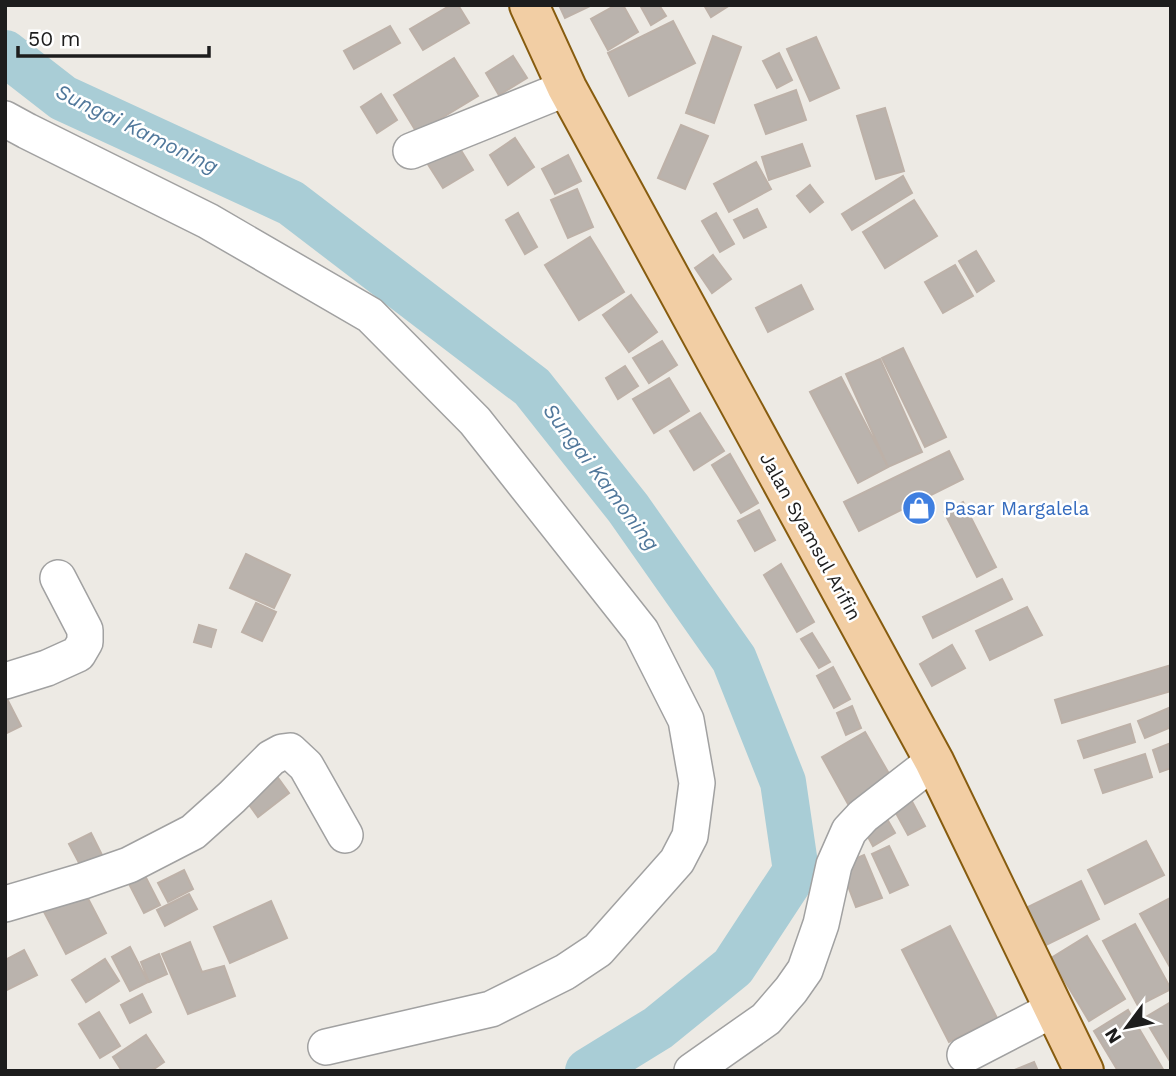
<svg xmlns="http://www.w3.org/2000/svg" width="1176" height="1076" font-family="'Work Sans',sans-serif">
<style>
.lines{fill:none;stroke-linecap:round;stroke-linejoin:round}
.river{stroke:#a9cdd6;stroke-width:46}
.building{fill:#bab3ad;stroke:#bdb1a8;stroke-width:2}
.minor-casing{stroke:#a1a1a1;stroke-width:38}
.major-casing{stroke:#875c0f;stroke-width:42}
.minor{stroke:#fff;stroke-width:35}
.major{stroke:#f2cea4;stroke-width:38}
.labels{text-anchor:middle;stroke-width:5;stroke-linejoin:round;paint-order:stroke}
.shop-label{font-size:19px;fill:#366cbe;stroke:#fff;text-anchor:start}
.street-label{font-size:19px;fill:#1d1d1d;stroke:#fff}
.water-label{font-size:21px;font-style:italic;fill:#51789b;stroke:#fff}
</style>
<rect width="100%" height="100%" fill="#edeae4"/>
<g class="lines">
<path class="river" d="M5,53L63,98L291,203L532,387L628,508L734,659L783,782L796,871L733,967L658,1028L588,1071"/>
</g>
<path class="building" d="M451,5H458L469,23L423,50L410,29Z
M559,5H592L565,18Z
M616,5H623L638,32L608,50L591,19Z
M640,5H659L666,16L651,25Z
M704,5H730L711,17Z
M673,21L695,63L629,96L608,53Z
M390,26L400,43L354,69L344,51Z
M713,36L741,47L714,123L686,113Z
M816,37L839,88L810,101L787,49Z
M779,53L792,80L777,88L763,61Z
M513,56L527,78L499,95L486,73Z
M454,58L478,96L417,133L394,95Z
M796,90L806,120L766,134L755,105Z
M381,94L397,120L377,133L361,107Z
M885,108L904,171L876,179L857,116Z
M681,125L708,136L685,189L658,178Z
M515,138L534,167L508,185L490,155Z
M454,139L473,170L443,188L424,158Z
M802,144L810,166L769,180L762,157Z
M568,155L581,181L555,194L542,169Z
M756,162L771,189L729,212L714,184Z
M903,176L912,193L852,230L842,214Z
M810,185L823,202L810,212L797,196Z
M577,189L593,227L568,238L551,200Z
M914,200L937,236L885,268L863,232Z
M757,209L766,227L744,238L734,220Z
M518,213L537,247L525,254L506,220Z
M716,213L734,244L720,252L702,221Z
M590,237L624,292L579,320L545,265Z
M976,251L994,281L977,292L959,261Z
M713,255L731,279L712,293L695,268Z
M955,265L973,296L943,313L925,282Z
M801,285L813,309L768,332L756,308Z
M631,295L657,332L629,352L603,315Z
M662,341L677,365L649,383L633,358Z
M903,348L946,437L925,447L882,358Z
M880,359L922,452L888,467L846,374Z
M625,366L638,386L618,399L606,378Z
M841,377L888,467L858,483L810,392Z
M669,378L689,411L654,433L633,399Z
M700,413L724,451L694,470L670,431Z
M949,451L963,479L859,531L844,502Z
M730,454L758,503L741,513L712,465Z
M963,502L996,567L977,577L944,512Z
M759,510L775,540L755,551L738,521Z
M246,554L290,575L274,608L230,588Z
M781,564L814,622L797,632L764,575Z
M1002,579L1012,599L933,638L923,617Z
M256,603L276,612L262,641L242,632Z
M1027,607L1042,635L990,660L976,631Z
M199,625L216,630L211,647L194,642Z
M812,633L830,662L819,668L801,639Z
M952,645L965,668L932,686L920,664Z
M1171,665V691L1062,723L1055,700Z
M833,667L850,699L834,708L817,676Z
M5,695L21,726L5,734Z
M852,706L861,728L846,735L837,713Z
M1171,707V727L1145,738L1138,721Z
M1130,724L1135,742L1084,758L1078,741Z
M865,732L892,779L848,804L822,757Z
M1171,743V768L1160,772L1153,750Z
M1145,754L1152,777L1103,793L1095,770Z
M276,775L289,793L258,817L245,799Z
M907,792L925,826L908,835L890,802Z
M883,812L895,833L873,846L861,824Z
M91,833L107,865L86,876L69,844Z
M1146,841L1164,875L1105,904L1088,870Z
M889,846L908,885L890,893L872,854Z
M864,855L882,898L856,907L840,865Z
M142,870L160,905L144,913L126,878Z
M184,870L193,889L168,902L158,883Z
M1081,881L1099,919L1042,947L1024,909Z
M83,889L106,933L66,954L43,910Z
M189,894L197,909L165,926L157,910Z
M1170,898L1171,900V969L1140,914Z
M271,901L287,938L230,963L214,927Z
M1135,924L1171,989L1138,1006L1103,941Z
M950,926L997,1018L949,1042L902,950Z
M1087,936L1125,999L1089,1021L1051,958Z
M190,942L202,972L224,966L235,996L188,1014L162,954Z
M130,947L148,982L130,991L112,957Z
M24,950L37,975L5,991V960Z
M159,954L167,974L149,982L141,962Z
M105,959L119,981L86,1002L72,980Z
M142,994L151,1012L130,1023L121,1005Z
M1171,1002V1063L1144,1018Z
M1128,1010L1164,1071H1118L1094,1031Z
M99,1012L120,1046L100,1058L79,1024Z
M146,1035L164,1062L151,1071H122L113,1057Z
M1034,1062L1038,1071H1012Z"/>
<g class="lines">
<g class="minor-casing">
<path id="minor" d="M5,119L27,131L208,221L370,315L475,421L641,631L686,720L697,783L690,836L677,861L598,950L565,972L491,1009L326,1047
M411,151L567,88
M5,681L47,668L78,654L85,642V630L58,578
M5,904L83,881L129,865L193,832L232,797L271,758L282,752L290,751L306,766L345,835
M965,1055L1054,1009
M692,1071L766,1019L791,990L805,970L821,924L834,865L849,831L863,816L934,761"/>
</g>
<g class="major-casing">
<path id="major" d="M529,5L567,88L934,761L1084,1071"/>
</g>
<use href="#minor" class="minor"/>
<use href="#major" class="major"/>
</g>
<defs>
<g id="shop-disc" transform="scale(1.75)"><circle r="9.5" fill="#3f7fe0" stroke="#fff"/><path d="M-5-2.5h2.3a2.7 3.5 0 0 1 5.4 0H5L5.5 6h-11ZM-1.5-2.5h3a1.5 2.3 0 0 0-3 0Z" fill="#fff"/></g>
</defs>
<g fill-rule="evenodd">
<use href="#shop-disc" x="919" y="508"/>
</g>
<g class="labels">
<g class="shop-label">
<text x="944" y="515">Pasar Margalela</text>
</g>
<g class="street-label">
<text transform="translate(811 536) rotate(61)" y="7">Jalan Syamsul Arifin</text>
</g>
<g class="water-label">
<text transform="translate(137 129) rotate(26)" y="7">Sungai Kamoning</text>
<text transform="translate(601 477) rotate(53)" y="7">Sungai Kamoning</text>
</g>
</g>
<rect width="1176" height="1076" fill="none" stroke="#1d1d1d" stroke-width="14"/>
<g transform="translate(1127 1027) rotate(238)" stroke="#ffffff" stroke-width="5" paint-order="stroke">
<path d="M0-5L12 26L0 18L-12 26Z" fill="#1d1d1d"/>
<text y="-10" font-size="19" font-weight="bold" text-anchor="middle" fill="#1d1d1d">N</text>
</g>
<path d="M18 46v10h191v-10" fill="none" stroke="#1d1d1d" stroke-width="3.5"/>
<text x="28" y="46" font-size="21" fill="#1d1d1d" stroke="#ffffff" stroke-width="5" paint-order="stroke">50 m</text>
</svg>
